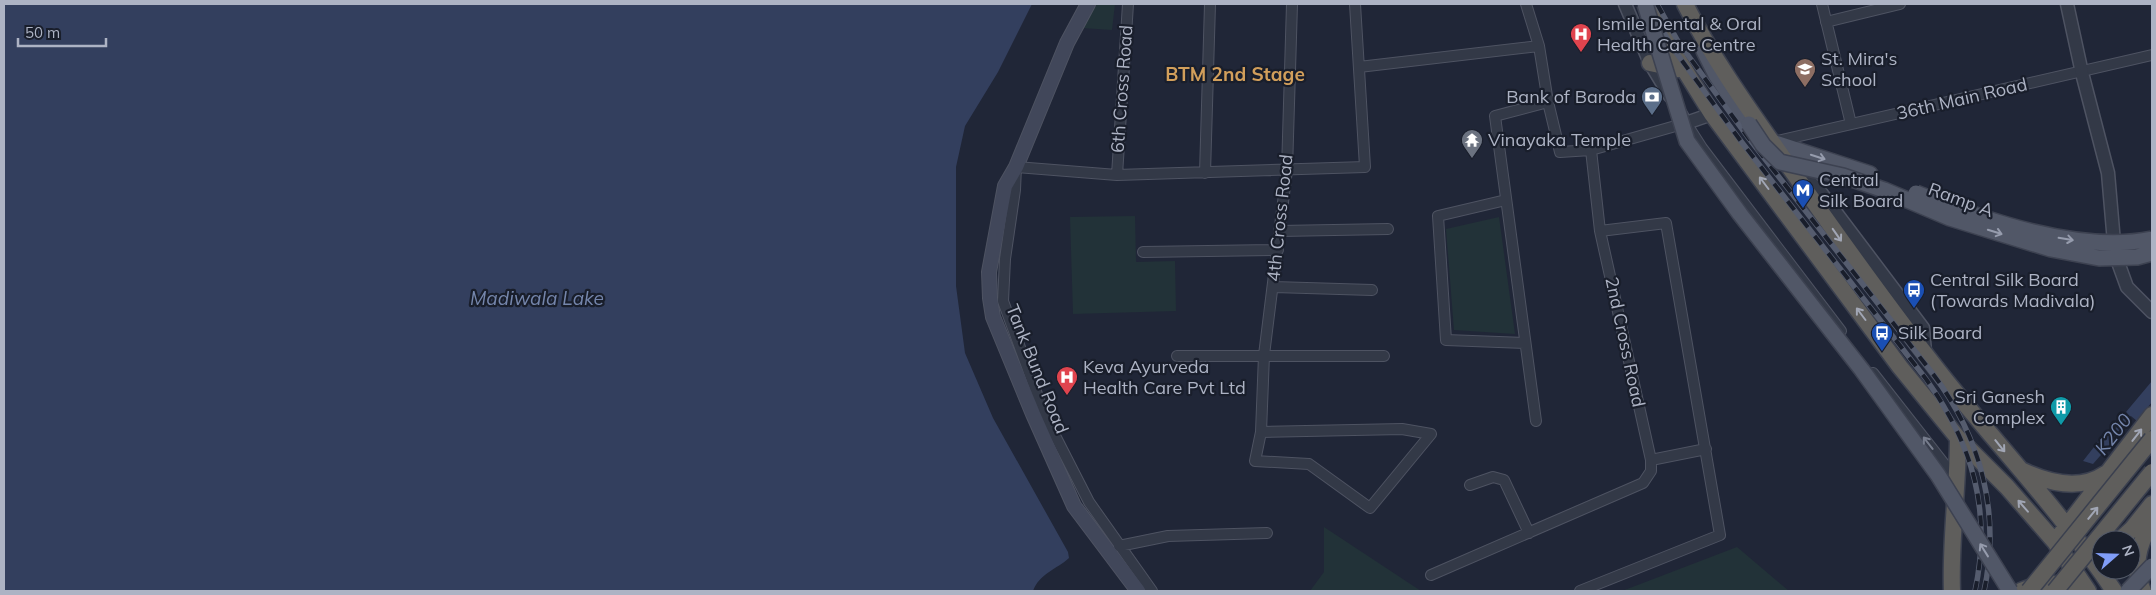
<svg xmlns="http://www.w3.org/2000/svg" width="2156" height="595" font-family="Mulish,sans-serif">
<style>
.green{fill:#223238}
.water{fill:#333f5e}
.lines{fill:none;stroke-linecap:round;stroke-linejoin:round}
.stream{stroke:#333f5e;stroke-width:4}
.minor-casing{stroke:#4e5362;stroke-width:12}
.tertiary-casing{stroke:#4e5362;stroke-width:15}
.secondary-casing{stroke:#4e5362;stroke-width:16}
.primary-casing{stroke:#3d4251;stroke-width:18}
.trunk-casing{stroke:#3b404f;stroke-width:19}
.minor{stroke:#333947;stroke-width:10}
.tertiary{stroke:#333947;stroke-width:12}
.secondary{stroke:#41475a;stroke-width:14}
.primary{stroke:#515767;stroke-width:15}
.trunk{stroke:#5f5e5c;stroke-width:16}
.rail-casing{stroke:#555c6e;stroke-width:5.5}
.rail{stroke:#191e2b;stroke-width:4;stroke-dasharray:11;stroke-linecap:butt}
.primary-bridge-casing{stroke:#3d4251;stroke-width:18;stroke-linecap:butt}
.trunk-bridge-casing{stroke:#3b404f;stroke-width:19;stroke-linecap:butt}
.primary-bridge{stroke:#515767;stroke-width:15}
.trunk-bridge{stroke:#5f5e5c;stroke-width:16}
.oneway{stroke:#969cad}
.oneway2{stroke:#a1a6b4}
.oneway3{stroke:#767c8c}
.labels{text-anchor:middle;stroke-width:4.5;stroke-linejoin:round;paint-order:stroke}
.poi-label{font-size:18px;fill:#adb3c4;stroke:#191e2b;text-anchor:start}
.street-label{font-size:18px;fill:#adb3c4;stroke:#191e2b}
.neighbourhood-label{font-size:19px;font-weight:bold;fill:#d29f5b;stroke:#191e2b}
.water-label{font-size:19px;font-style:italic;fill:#7586ac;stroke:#191e2b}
</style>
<rect width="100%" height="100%" fill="#202637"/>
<path class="green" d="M1097,4H1115L1112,30L1082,28Z
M1135,216L1136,262L1175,261L1176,311L1073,314L1070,217Z
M1499,217L1515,334L1454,330L1446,229Z
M1324,527L1421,591H1310L1324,572Z
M1737,547L1789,591H1622Z"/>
<path class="water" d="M4,4H1032L998,72L965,126L956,167V286L965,353L993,418L1068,552L1069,558C1057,569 1039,574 1033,591H4Z
M2152,381V402L2137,421L2126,412Z
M2105,433L2114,440L2093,464L2083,461Z"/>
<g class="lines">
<path class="stream" d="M2108,441L2132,411"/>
<g class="minor-casing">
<path id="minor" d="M1822,4L1851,124
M1826,22L1900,4
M1359,67L1539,46
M1773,142L2152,55
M1591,150L1686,123L1702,148L1841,331
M1205,173L1210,4
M1117,175L1128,4
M1506,200L1438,216L1446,340L1525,343
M1280,231L1388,229
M1143,252L1278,250
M1274,287L1372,290
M1177,356H1384
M1873,373L1956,479
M1536,421L1495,116L1548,102
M1261,432L1402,429L1431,434L1370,508L1309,464L1255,461L1261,432L1264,355L1287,170L1292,4
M1651,460L1706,449
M1470,485L1493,477L1504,480L1529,533
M1119,546L1168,536L1267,533
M1431,575L1643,483L1651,471V460L1600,231L1591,150L1560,152L1548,102L1539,46L1526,4
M1152,591L1089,502L1045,416L1003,301L1005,259L1015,190L1016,167L1117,175L1365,167L1355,4
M1580,591L1720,535L1666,223L1600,231"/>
</g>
<g class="tertiary-casing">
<path id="tertiary" d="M1625,4L1650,63L1670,96
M2067,4L2082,73L2108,173L2115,254L2127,287L2152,312
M1680,113L1686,123L1712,114
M1796,167L1822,194L1923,328L1925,352"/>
</g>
<g class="secondary-casing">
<path id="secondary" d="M1088,4L1067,43L1016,167L1005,186L989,272L990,298L993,317L1033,414L1074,506L1138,591"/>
</g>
<g class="primary-casing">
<path id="primary" d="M1704,51L1716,75L1749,124
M1772,142L1870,174"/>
</g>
<g class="trunk-casing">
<path id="trunk" d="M1685,4C1716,65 1756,119 1795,175C1844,245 1894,315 1947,382C2003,451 2065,517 2114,591
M1652,14L1658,27L1712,114L1900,367L1958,438L2007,487L2055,542L2088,591
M1650,63L1678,69
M2023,471C2049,483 2080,491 2105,474
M2060,535L2152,415
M2120,540L2132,529L2152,504
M1952,591C1950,540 1958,489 1958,438
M2021,591C2038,584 2055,582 2072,586
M2143,591C2132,568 2138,543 2152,523"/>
</g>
<use href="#minor" class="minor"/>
<use href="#tertiary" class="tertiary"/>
<use href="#secondary" class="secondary"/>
<use href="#primary" class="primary"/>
<use href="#trunk" class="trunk"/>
<g class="rail-casing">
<path id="rail" d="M1648,4L1672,47L1740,140L1926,379C1973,445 1992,511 1975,591
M1657,4L1679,43L1747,136L1933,374C1981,438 2001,513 1984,591"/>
</g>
<use href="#rail" class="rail"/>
<g class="primary-bridge-casing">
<path id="primary-bridge" d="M1645,4L1687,141L1740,214L1862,370L1938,475L2010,591
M1749,124L1763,145L1780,162L1843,176L1884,190L1950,218L2051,249L2099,258L2137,257L2152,253
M1916,193C1984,220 2079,254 2152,239
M2128,591L2152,566"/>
</g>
<g class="trunk-bridge-casing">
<path id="trunk-bridge" d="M2029,591L2152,439
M2055,591L2152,472"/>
</g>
<use href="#primary-bridge" class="primary-bridge"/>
<use href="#trunk-bridge" class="trunk-bridge"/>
</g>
<defs><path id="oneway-shaft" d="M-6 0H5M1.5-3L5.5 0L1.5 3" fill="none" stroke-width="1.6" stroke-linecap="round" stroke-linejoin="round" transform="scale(1.25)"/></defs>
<g class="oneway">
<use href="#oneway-shaft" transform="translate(1818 157) rotate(18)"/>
<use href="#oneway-shaft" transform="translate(1995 232) rotate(17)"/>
<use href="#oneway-shaft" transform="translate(2066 239) rotate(9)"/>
<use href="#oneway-shaft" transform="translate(1984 550) rotate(-122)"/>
</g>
<g class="oneway2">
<use href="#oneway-shaft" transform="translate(1764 183) rotate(-127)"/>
<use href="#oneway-shaft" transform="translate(1837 235) rotate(55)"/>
<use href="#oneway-shaft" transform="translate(1861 314) rotate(-127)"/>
<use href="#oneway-shaft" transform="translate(2137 435) rotate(-52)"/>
<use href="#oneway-shaft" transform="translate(2000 446) rotate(51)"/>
<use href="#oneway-shaft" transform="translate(2023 506) rotate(-131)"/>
<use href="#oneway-shaft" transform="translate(2093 513) rotate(-51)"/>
</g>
<use class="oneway3" href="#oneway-shaft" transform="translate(1928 443) rotate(-128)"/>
<defs>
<g id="hospital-pin" transform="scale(1.125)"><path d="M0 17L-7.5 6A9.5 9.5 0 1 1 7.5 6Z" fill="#e0444e" stroke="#191e2b"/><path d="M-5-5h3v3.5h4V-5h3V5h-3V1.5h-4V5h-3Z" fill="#fff"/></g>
<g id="school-pin" transform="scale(1.125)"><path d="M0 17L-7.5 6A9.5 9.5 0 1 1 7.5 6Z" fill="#8d6e63" stroke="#191e2b"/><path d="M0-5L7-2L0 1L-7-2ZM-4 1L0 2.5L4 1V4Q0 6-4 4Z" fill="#fff"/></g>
<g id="bank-pin" transform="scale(1.125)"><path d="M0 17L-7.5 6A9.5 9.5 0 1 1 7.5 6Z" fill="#5c6f8a" stroke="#191e2b"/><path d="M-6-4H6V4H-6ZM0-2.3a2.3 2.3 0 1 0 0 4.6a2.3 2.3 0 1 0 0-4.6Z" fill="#fff"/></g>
<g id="temple-pin" transform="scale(1.125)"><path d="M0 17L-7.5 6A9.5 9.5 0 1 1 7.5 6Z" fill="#6b7280" stroke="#191e2b"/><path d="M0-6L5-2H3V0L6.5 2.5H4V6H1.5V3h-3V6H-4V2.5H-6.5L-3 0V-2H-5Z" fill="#fff"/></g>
<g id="metro-pin" transform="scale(1.125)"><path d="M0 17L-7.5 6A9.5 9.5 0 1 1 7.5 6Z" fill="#1a4fb4" stroke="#191e2b"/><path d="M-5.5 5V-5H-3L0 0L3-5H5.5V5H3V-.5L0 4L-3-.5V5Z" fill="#fff"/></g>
<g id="bus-pin" transform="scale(1.125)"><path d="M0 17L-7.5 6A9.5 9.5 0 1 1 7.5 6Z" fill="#1a4fb4" stroke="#191e2b"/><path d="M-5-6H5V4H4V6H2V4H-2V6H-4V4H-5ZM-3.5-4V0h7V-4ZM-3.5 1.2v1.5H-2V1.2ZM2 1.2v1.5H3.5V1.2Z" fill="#fff"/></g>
<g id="building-pin" transform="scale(1.125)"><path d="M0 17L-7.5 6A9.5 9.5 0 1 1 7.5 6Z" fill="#0f9aa8" stroke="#191e2b"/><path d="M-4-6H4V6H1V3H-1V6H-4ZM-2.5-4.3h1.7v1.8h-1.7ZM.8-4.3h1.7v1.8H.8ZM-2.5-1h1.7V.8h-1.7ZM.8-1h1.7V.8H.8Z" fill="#fff"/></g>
</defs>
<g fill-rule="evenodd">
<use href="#hospital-pin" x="1581" y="34"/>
<use href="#school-pin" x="1805" y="69"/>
<use href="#bank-pin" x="1652" y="97"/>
<use href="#temple-pin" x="1472" y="140"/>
<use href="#metro-pin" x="1803" y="190"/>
<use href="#bus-pin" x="1914" y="290"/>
<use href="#bus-pin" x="1882" y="333"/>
<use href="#hospital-pin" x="1067" y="377"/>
<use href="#building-pin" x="2061" y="407"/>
</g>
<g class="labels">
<g class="poi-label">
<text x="1597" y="30">Ismile Dental &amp; Oral<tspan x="1597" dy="21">Health Care Centre</tspan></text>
<text x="1821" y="65">St. Mira's<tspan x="1821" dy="21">School</tspan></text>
<text x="1636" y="103" text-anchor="end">Bank of Baroda</text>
<text x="1488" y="146">Vinayaka Temple</text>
<text x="1819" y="186">Central<tspan x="1819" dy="21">Silk Board</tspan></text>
<text x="1930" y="286">Central Silk Board<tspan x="1930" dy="21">(Towards Madivala)</tspan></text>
<text x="1898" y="339">Silk Board</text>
<text x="1083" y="373">Keva Ayurveda<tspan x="1083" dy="21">Health Care Pvt Ltd</tspan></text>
<text x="2045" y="403" text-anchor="end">Sri Ganesh<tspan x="2045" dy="21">Complex</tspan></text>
</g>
<g class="street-label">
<text transform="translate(1122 89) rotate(-86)" y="6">6th Cross Road</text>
<text transform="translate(1962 99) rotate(-13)" y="6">36th Main Road</text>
<text transform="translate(1961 200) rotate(20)" y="6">Ramp A</text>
<text transform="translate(1280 218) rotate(-84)" y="6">4th Cross Road</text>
<text transform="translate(1625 342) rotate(78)" y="6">2nd Cross Road</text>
<text transform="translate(1037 369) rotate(68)" y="6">Tank Bund Road</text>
</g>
<g class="neighbourhood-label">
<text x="1235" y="81">BTM 2nd Stage</text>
</g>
<g class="water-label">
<text x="537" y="305">Madiwala Lake</text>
<text transform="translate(2113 434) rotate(-52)" y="7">K200</text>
</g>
</g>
<rect width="2156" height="595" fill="none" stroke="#adb3c4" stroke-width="10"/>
<g transform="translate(2116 555) rotate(70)"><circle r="24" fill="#191e2b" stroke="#545a68"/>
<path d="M0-4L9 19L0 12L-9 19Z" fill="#809df7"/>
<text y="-8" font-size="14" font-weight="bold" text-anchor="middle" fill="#adb3c4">N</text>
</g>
<path d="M18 38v8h88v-8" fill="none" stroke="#adb3c4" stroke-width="2.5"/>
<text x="25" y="38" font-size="15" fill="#adb3c4" stroke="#191e2b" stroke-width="4" paint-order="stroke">50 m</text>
</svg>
